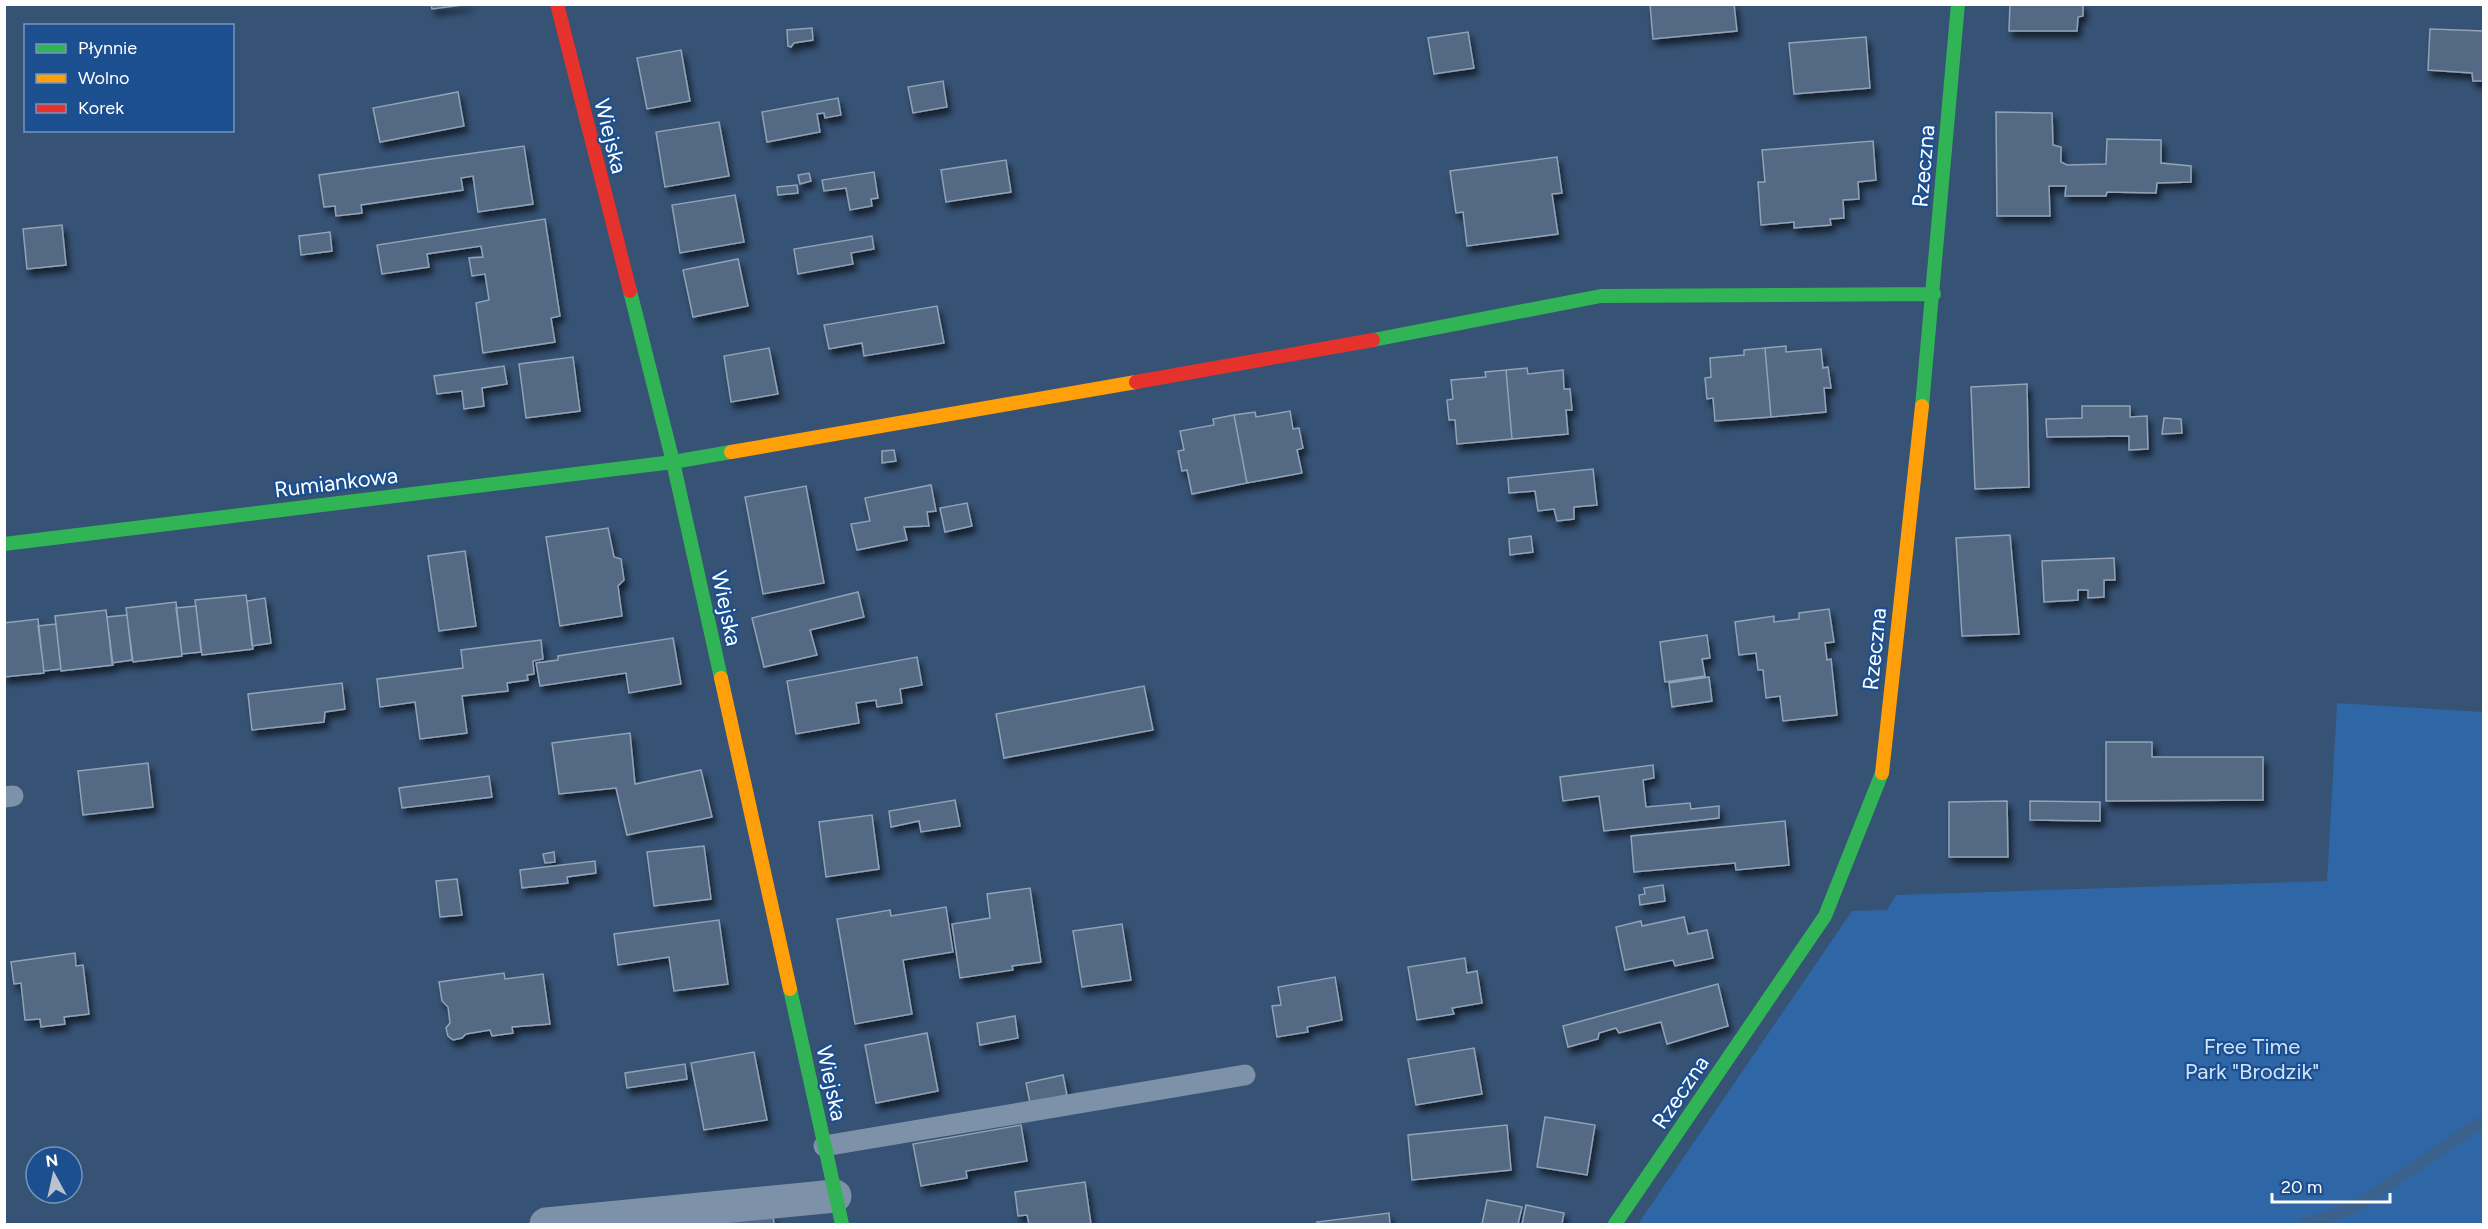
<svg xmlns="http://www.w3.org/2000/svg" width="2488" height="1229" font-family="Figtree,sans-serif">
<style>
.green{fill:#2f66a5}
.lines{fill:none;stroke-linecap:round;stroke-linejoin:round}
.stream{stroke:#3b618d;stroke-width:12}
.building{fill:#526984;stroke:#92a2b6;stroke-width:1.5;filter:url(#shadow)}
.lane{stroke:#7d92a8;stroke-width:21}
.street{stroke:#7d92a8;stroke-width:33}
.fast{stroke:#30b455;stroke-width:14}
.slow{stroke:#ff9f0a;stroke-width:14}
.jam{stroke:#e5322d;stroke-width:14}
.labels{text-anchor:middle;stroke-width:4.5;stroke-linejoin:round;paint-order:stroke}
.street-label{font-size:22px;fill:#fff;stroke:#1b4f8f}
.park-label{font-size:22px;fill:#cfe3fa;stroke:#1b4f8f}
</style>
<defs>
<filter id="shadow"><feDropShadow dx="3.5" dy="6" stdDeviation="3" flood-color="#0009"/></filter>
</defs>
<rect width="100%" height="100%" fill="#365274"/>
<path class="green" d="M2337,703L2483,712V1224H1638L1852,911L1887,910L1896,895L2327,881Z"/>
<g class="lines">
<path class="stream" d="M2305,1224L2355,1207L2484,1120"/>
</g>
<path class="building" d="M431,4H470L432,9Z
M1650,4H1734L1737,31L1653,39Z
M2010,4H2083V16L2078,17L2077,31H2009Z
M812,28L813,40L794,43L791,47L788,46L787,30Z
M2430,29L2484,31V81H2473L2472,73L2428,70Z
M1468,32L1474,68L1434,74L1428,38Z
M1866,37L1870,88L1794,94L1789,43Z
M681,50L690,101L647,109L637,58Z
M943,81L947,107L913,113L908,87Z
M458,92L464,126L380,142L373,108Z
M838,98L841,115L825,118L824,113L817,114L820,132L767,142L762,112Z
M1996,112L2052,113L2053,145L2061,147V162L2067,165L2106,164L2107,139L2161,140V163L2191,166V182L2157,183L2156,193L2107,192L2106,196H2065L2066,186H2049L2050,216H1997Z
M719,122L729,176L665,187L656,132Z
M1873,141L1876,180L1858,182L1859,199L1843,200L1844,218L1830,219L1831,225L1794,228V222L1761,225L1758,182H1765L1762,150Z
M524,146L533,204L478,212L473,176L461,178L463,190L361,205L362,213L336,216L335,206L324,207L319,175Z
M1557,157L1562,193L1552,194L1558,234L1467,246L1463,212L1456,213L1450,171Z
M1006,160L1011,192L946,202L941,170Z
M874,172L878,198L871,199L872,206L850,210L846,188L824,191L822,180Z
M809,173L811,181L800,184L798,175Z
M797,185L798,193L778,195L777,187Z
M735,195L744,242L680,253L672,205Z
M545,219L560,316L551,318L555,342L483,353L476,303L489,300L485,274L472,276L469,258L483,257L481,246L427,254L429,267L382,274L377,245Z
M62,225L66,265L27,269L23,229Z
M330,232L332,251L301,255L299,236Z
M872,236L874,249L851,253L853,264L798,274L794,249Z
M738,259L748,306L693,317L683,270Z
M937,306L944,343L864,356L862,343L829,349L824,325Z
M1786,346V352L1821,349L1823,368L1828,367L1831,388H1824L1826,412L1771,417L1765,348Z
M769,348L778,394L731,402L724,356Z
M1765,348L1771,417L1715,421L1713,398L1707,399L1705,378L1711,377L1710,358L1744,355V350Z
M573,357L580,411L526,418L519,364Z
M504,366L507,384L482,388L484,406L464,409L462,391L437,394L434,376Z
M1527,368L1528,374L1563,370L1564,389H1570L1572,410H1566L1568,434L1512,439L1506,370Z
M1506,370L1512,439L1457,444L1455,420H1449L1447,400L1453,399L1451,380L1486,377L1485,372Z
M2027,384L2029,487L1975,489L1971,387Z
M2082,406H2130V417L2147,416L2148,449L2129,450V436L2047,437L2046,419L2082,418Z
M1290,411L1293,429L1299,428L1303,448L1297,450L1302,473L1247,483L1234,415L1255,412L1256,417Z
M1234,415L1247,483L1192,494L1187,470L1182,471L1178,451L1184,450L1180,431L1214,425L1213,419Z
M2164,418L2181,419L2182,433L2162,434Z
M894,450L896,461L882,463V451Z
M1593,469L1597,505L1574,507V519L1557,521L1554,509L1538,511L1535,491L1509,493L1508,478Z
M931,485L936,511L927,512L929,526L904,527L907,540L857,550L851,524L870,521L865,498Z
M806,486L824,583L763,594L745,497Z
M967,503L972,526L945,532L940,508Z
M608,528L614,557L621,559L624,580L618,586L622,616L560,626L546,537Z
M2010,535L2019,634L1962,636L1956,538Z
M1531,536L1533,552L1510,555L1509,539Z
M465,551L476,626L439,631L428,556Z
M2114,558L2115,580H2104V597L2088,598V590H2078V600L2044,602L2042,561Z
M858,592L864,617L810,630L817,655L764,667L752,618Z
M246,595L253,649L202,655L195,600Z
M265,598L271,643L252,646L247,601Z
M176,602L182,656L133,662L126,608Z
M196,606L201,652L182,654L176,608Z
M1829,609L1834,642L1825,643L1827,660L1831,659L1837,715L1783,721L1780,696L1766,698L1763,670H1758L1756,653L1739,655L1735,622L1774,616V622L1799,619V613Z
M106,610L113,665L61,671L55,616Z
M127,615L132,660L112,663L107,617Z
M38,619L44,673L4,677V623Z
M56,624L61,669L44,671L38,626Z
M1707,635L1710,658L1702,659L1705,676L1665,682L1660,642Z
M673,638L681,684L629,693L626,673L540,686L536,663L558,660V656Z
M541,640L543,659L533,661L534,674L527,675L528,680L507,683L508,691L462,696L467,733L420,739L415,702L380,707L377,679L463,668L461,650Z
M917,657L922,685L900,689L902,703L877,707L876,700L856,703L859,723L796,734L787,681Z
M1709,677L1712,701L1672,707L1669,683Z
M342,683L345,709L325,712L324,722L252,730L248,694Z
M1144,686L1153,730L1004,758L996,714Z
M630,733L635,784L701,770L712,817L627,835L616,788L559,794L552,743Z
M2106,742H2152V757H2263V800L2106,801Z
M148,763L153,807L83,815L78,771Z
M1653,765L1654,778L1643,780L1646,807L1690,803L1691,809L1719,806V818L1604,831L1599,796L1563,801L1560,777Z
M489,776L492,797L402,808L399,788Z
M955,800L960,826L921,832L919,821L891,827L889,811Z
M2007,801L2008,857H1949V802Z
M2030,801L2100,802V821L2030,820Z
M872,815L879,869L826,877L819,822Z
M1785,821L1789,865L1736,870L1735,863L1634,872L1631,836Z
M704,846L711,899L654,906L647,852Z
M554,852L555,862L545,863L543,854Z
M595,861L596,873L567,877L568,883L522,888L520,870Z
M457,879L462,915L440,917L436,881Z
M1663,885L1665,901L1640,905L1639,895L1645,894L1644,888Z
M1030,888L1041,962L1012,966L1013,970L960,978L952,924L990,918L987,894Z
M946,907L953,952L903,960L912,1014L855,1024L837,919L890,910L891,916Z
M1684,917L1688,934L1707,930L1713,958L1675,966L1673,960L1625,970L1616,927L1641,921L1642,926Z
M719,920L728,984L674,991L669,957L618,965L614,934Z
M1122,924L1131,980L1082,987L1073,931Z
M75,953L76,966L83,965L89,1014L64,1017L65,1024L41,1027L40,1019L25,1020L21,983L14,984L11,962Z
M1465,958L1467,973L1477,971L1482,1003L1452,1008L1454,1014L1417,1020L1408,967Z
M504,973L505,979L543,974L550,1024L512,1027L513,1033L492,1036L490,1030L466,1034L462,1038L453,1040L448,1036L446,1028L450,1023L448,1007L442,1001L439,982Z
M1335,977L1342,1020L1307,1027L1308,1032L1277,1037L1272,1006L1281,1005L1278,987Z
M1718,984L1728,1026L1667,1044L1661,1022L1619,1033L1616,1028L1599,1033L1598,1039L1568,1047L1563,1026Z
M1015,1016L1018,1038L980,1045L977,1023Z
M927,1033L938,1091L876,1103L865,1045Z
M1474,1048L1482,1094L1416,1105L1408,1059Z
M754,1052L767,1120L704,1130L691,1063Z
M685,1064L687,1079L627,1088L625,1073Z
M1063,1075L1067,1095L1030,1103L1026,1083Z
M1545,1117L1595,1125L1587,1175L1537,1167Z
M1021,1125L1027,1161L966,1171L967,1178L921,1186L913,1144Z
M1507,1125L1511,1170L1412,1180L1408,1135Z
M1085,1182L1091,1224H1029L1027,1215L1018,1216L1015,1192Z
M1487,1200L1522,1207L1518,1224H1482Z
M1526,1205L1564,1213L1562,1224H1522Z
M1389,1213L1390,1224H1318L1317,1222Z
M773,1216L774,1224H703Z"/>
<g class="lines">
<path class="lane" d="M4,797L13,796
M824,1146L1245,1075"/>
<path class="street" d="M546,1224L835,1196"/>
<path class="fast" d="M630,291L673,462L721,678
M1373,340L1601,296L1934,294
M1922,406L1958,4
M4,544L673,462L731,452
M790,989L842,1224
M1615,1224L1825,916L1882,773"/>
<path class="slow" d="M731,452L1136,382
M721,678L790,989
M1882,773L1922,406"/>
<path class="jam" d="M557,4L630,291
M1136,382L1373,340"/>
</g>
<g class="labels">
<g class="street-label">
<text transform="translate(611 136) rotate(76)" y="8">Wiejska</text>
<text transform="translate(1923 166) rotate(-85)" y="8">Rzeczna</text>
<text transform="translate(336 482) rotate(-7)" y="8">Rumiankowa</text>
<text transform="translate(727 608) rotate(78)" y="8">Wiejska</text>
<text transform="translate(1874 649) rotate(-84)" y="8">Rzeczna</text>
<text transform="translate(832 1083) rotate(78)" y="8">Wiejska</text>
<text transform="translate(1680 1092) rotate(-56)" y="8">Rzeczna</text>
</g>
<g class="park-label">
<text x="2252" y="1054">Free Time<tspan x="2252" dy="25">Park "Brodzik"</tspan></text>
</g>
</g>
<rect width="2488" height="1229" fill="none" stroke="#ffffff" stroke-width="12"/>
<rect x="24" y="24" width="210" height="108" fill="#1b4f8f" stroke="#7695bc" stroke-width="1.5"/>
<rect x="36" y="44" width="30" height="9" fill="#30b455" stroke="#7695bc" stroke-width="1.5"/>
<text x="78" y="54" font-size="18" fill="#ffffff">Płynnie</text>
<rect x="36" y="74" width="30" height="9" fill="#ff9f0a" stroke="#7695bc" stroke-width="1.5"/>
<text x="78" y="84" font-size="18" fill="#ffffff">Wolno</text>
<rect x="36" y="104" width="30" height="9" fill="#e5322d" stroke="#7695bc" stroke-width="1.5"/>
<text x="78" y="114" font-size="18" fill="#ffffff">Korek</text>
<g transform="translate(54 1175) rotate(352)"><circle r="28" fill="#1b4f8f" stroke="#7695bc" stroke-width="1.5"/>
<path d="M0-4.5L10 22L0 15L-10 22Z" fill="#b9c2ce"/>
<text y="-9" font-size="16" font-weight="bold" text-anchor="middle" fill="#ffffff">N</text>
</g>
<path d="M2272 1193v9h118v-9" fill="none" stroke="#ffffff" stroke-width="3"/>
<text x="2281" y="1193" font-size="18" fill="#ffffff" stroke="#1b4f8f" stroke-width="4.5" paint-order="stroke">20 m</text>
</svg>
